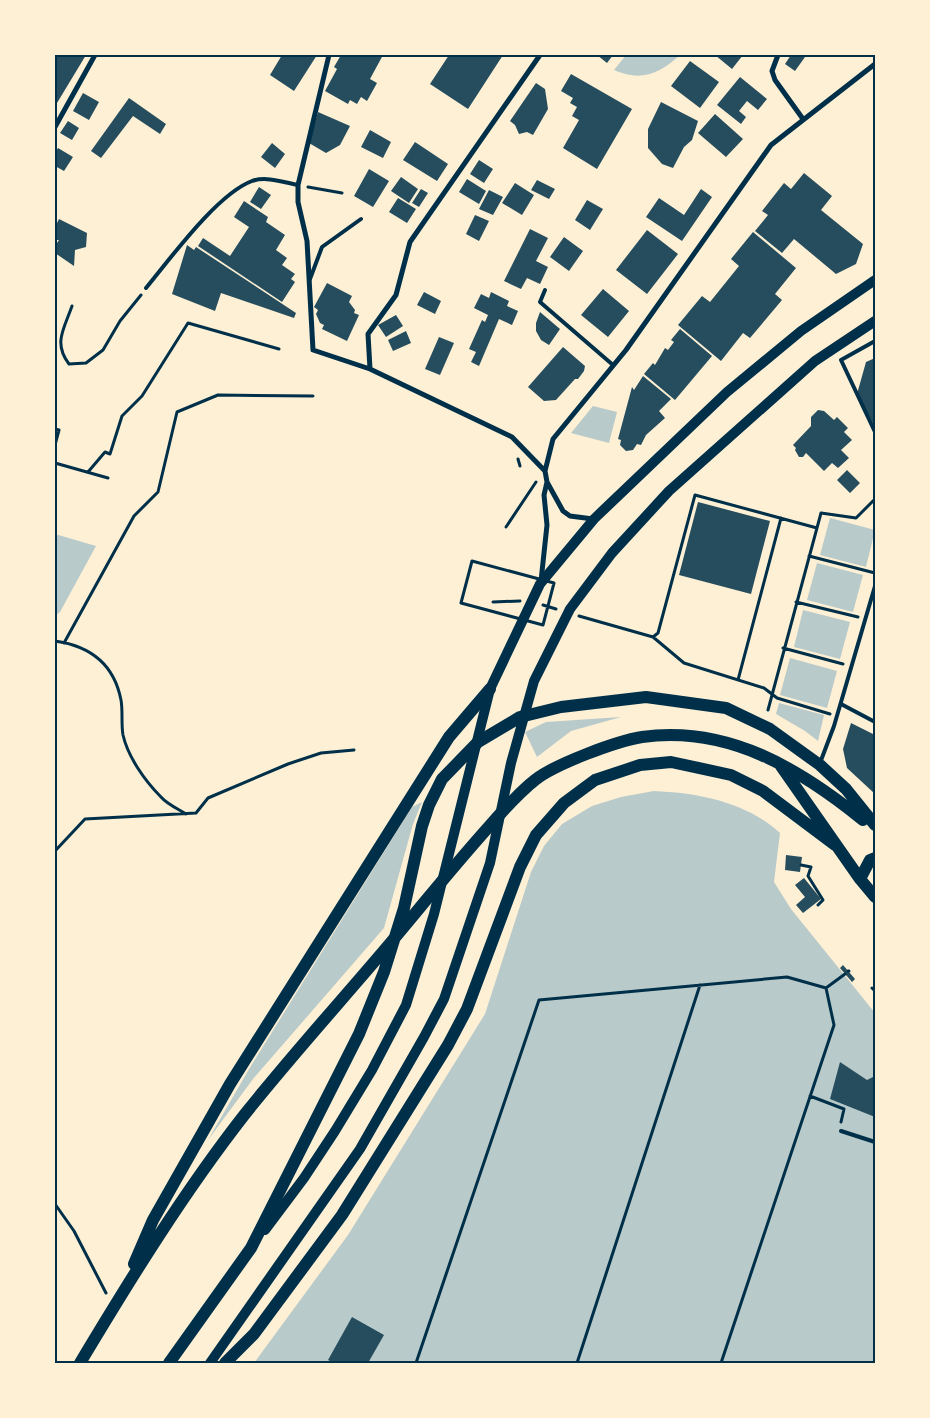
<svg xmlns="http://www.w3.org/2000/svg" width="930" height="1418" font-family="Raleway,sans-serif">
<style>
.green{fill:#b9caca}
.building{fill:#264d5e}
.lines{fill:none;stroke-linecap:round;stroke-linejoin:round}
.path{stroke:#003049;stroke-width:3}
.service{stroke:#003049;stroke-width:4}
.minor{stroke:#003049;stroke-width:5}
.secondary{stroke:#003049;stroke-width:10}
.primary{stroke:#003049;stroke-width:12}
.neatline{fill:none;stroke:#003049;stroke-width:2}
</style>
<rect width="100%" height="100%" fill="#fdf0d5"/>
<path class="green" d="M626,55H680C659,74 641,82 614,70Z
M593,406L617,412L609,443L571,433Z
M830,518L875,530L866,567L820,555Z
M55,534L96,546L60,612L55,616Z
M817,563L863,575L853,612L807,600Z
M803,610L850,622L840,659L794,647Z
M790,658L837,671L827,708L780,695Z
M779,703L824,715L818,741L805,731L776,714Z
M621,717L571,731L537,757L525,732L546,722Z
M654,791C699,793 746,802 780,833L774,882L791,909L875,1013V1363H254L348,1235L485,1014L531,872L544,846L562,824L592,806L621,797Z
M422,802L413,824L384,928L253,1079L208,1140L249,1069L412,807Z"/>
<path class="building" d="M55,55H86L57,103L55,101Z
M282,55H317L294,91L270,75Z
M341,55H383L370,79L377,83L367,101L361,97L357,104L350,100L348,104L325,91L337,69L334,67Z
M449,55H503L468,109L430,84Z
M597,55H613L607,63Z
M715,55H743L732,69Z
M791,55L805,57L795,71L785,64Z
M690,61L719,82L700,108L671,86Z
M571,74L632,109L597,169L563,148L579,120L572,116L577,107L570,103L573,98L561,91Z
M740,77L767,99L758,110L747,101L739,111L746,117L741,124L717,105Z
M536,83L545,89L548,109L533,135L527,132L519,134L515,125L510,121Z
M83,93L99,102L89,120L73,111Z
M129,98L166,124L160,134L133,116L101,158L91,151Z
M661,102L698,121L692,140L684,147L673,168L662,164L648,148V129Z
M318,112L350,126L340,145L326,153L309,143Z
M715,114L743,139L726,157L698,133Z
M68,121L79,128L72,140L60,133Z
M370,130L391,142L383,158L361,147Z
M415,142L448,164L437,181L403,160Z
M272,143L285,154L275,168L261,157Z
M58,148L73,157L64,171L55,166V153Z
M479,160L493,169L484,183L470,174Z
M369,169L389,181L373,207L354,196Z
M804,173L832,196L821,210L863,244L856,264L836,274L794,239L782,253L755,231L768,215L762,211L784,183L791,189Z
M401,177L418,189L409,203L391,191Z
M467,179L486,191L479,204L459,192Z
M537,180L555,189L549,199L531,190Z
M515,183L534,195L522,215L502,203Z
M259,187L271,195L261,209L250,202Z
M421,189L428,193L419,207L412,203Z
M701,189L712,197L682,241L646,217L659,198L684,215Z
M489,190L503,197L493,215L479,209Z
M398,198L416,209L407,223L389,212Z
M587,200L603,209L590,230L575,220Z
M244,201L268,217L266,222L285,235L276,250L287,258L282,265L295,274L291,279L295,282L282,302L198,246L203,238L230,256L249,227L234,217Z
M475,215L489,221L479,241L466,234Z
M59,219L87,233L86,247L75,250L74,266L55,253V246L59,240H55V227Z
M530,229L548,238L536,261L548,267L540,284L527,278L521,289L504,281Z
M647,230L678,254L647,294L616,270Z
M753,232L796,268L775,294L782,300L750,338L743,333L721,361L678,325L702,296L710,302L739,266L731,259Z
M564,237L583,251L569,271L550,257Z
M187,245L194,250L196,247L296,313L294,318L221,293L215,311L172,294Z
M327,283L352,296L349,302L355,310L354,313L359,315L347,341L322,329L324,325L320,323L316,314L318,310L314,307Z
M603,289L629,311L608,337L581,315Z
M424,292L441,301L435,314L417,305Z
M491,292L509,301L507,306L518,311L512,325L499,319L479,366L471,362L476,352L469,349L482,320L485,322L488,315L474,308L481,294L489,298Z
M540,312L560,329L549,345L541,340L536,331V323Z
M396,315L403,326L386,337L378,325Z
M680,329L712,356L675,400L644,374L653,363L655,365L665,348L668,350L674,342L671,340Z
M406,331L411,343L393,351L388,340Z
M439,337L454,343L440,375L425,369Z
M563,347L585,366L584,371L578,379H575L556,400L544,401L528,387Z
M875,358V427L857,394L866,362Z
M643,376L671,399L659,411L665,418L646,435L641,445L637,444L633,450L626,451L620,445L621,440L618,439L632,387L634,390Z
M818,410L824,411L834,420L837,417L848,428L844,432L852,440L841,450L849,458L838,468L832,463L824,471L806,453L803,457H799L795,450L796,448L793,445L811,426V417Z
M847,470L860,483L850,493L837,480Z
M698,502L770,521L751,594L679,575Z
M851,723L875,735V794L847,768L843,749Z
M786,855L802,857L800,872L785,870Z
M804,878L821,899L803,913L796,905L805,897L795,885Z
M843,965L855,979L852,982L840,968Z
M840,1062L867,1080L875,1076V1117L830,1099Z
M352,1317L384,1335L368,1363H334L328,1360Z"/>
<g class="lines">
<path class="path" d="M308,187L342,193
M72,306C64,329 53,343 69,364L86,363L103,350L120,321L141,295
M55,429L59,430L55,445
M518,459L520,466
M55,463L108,478
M88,472L105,452L110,454L122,416L142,396L188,323L279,349
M506,527L536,482
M809,556L875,573
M472,561L554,583L543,625L461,603Z
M493,602L520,601
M796,602L858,617
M543,605L556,609
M579,616L653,637L684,663L764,688L777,698L830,714
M653,637L658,633L695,495L817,528
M55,641C90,646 114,664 121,700C123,711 121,724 123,735C128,757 145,781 161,797C167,804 178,809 186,814
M64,643L134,516L158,492L177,412L218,395L313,396
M783,648L843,664
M738,680L781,518
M768,710L821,513L856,518L875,499
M55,851L85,819L196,813L208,798L288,764L321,753L354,750
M801,865L811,867L808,876L823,900L818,905
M848,971H849
M826,988L845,974
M872,988L875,991
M810,1096L844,1109L841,1122
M55,1204L74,1231L106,1293
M416,1363L539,1000L787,977L826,988L834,1025L721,1363
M577,1363L700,985"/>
<path class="service" d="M310,279L322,247L361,219
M146,288C170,259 217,194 252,181C266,176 283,182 298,185
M545,290L540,302L613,365
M875,341L841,360L875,432
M841,704L875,722
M820,763L834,726L875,586
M841,1131L875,1142"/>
<path class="minor" d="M329,55L298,185V202L307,241L313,350L370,369L512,437L545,471L547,482L563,511L570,516L593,519
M778,55L772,71L775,80L803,119
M55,127L95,55
M370,369L368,334L396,295L410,242L540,55
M545,471L553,439L626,350L771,145L875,64
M541,581L547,525L544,495L547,482"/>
<path class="secondary" d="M265,1230L304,1178L335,1131L372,1070L406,1005L434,914L490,689L540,584L594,519L727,392L801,331L875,280
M210,1363L360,1149L424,1037L444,999L490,863L511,763L534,681L570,609L612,553L669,491L815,361L875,321"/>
<path class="primary" d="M781,766L860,879L875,897
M860,879L870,860L875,858
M134,1264L153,1220L230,1084L449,737L490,689
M80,1363C131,1278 184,1192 245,1114C292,1055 343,999 392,941C423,904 453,867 485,831C501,813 516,795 535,780C555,764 617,741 642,737C728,725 800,769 863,820
M169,1363L251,1248L359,1034L384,972L404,908L422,826L429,805L442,779L478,742L520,717L561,707L646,697L726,708L770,729L820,765L846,789L875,825
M225,1363L254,1334L342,1215L448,1045L467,1009L520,867L536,835L564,803L595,780L640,765L671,762L731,775L763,791L835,845"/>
</g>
<rect width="930" height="1418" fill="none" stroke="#fdf0d5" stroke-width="112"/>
<rect x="56" y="56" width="818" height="1306" class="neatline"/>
</svg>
